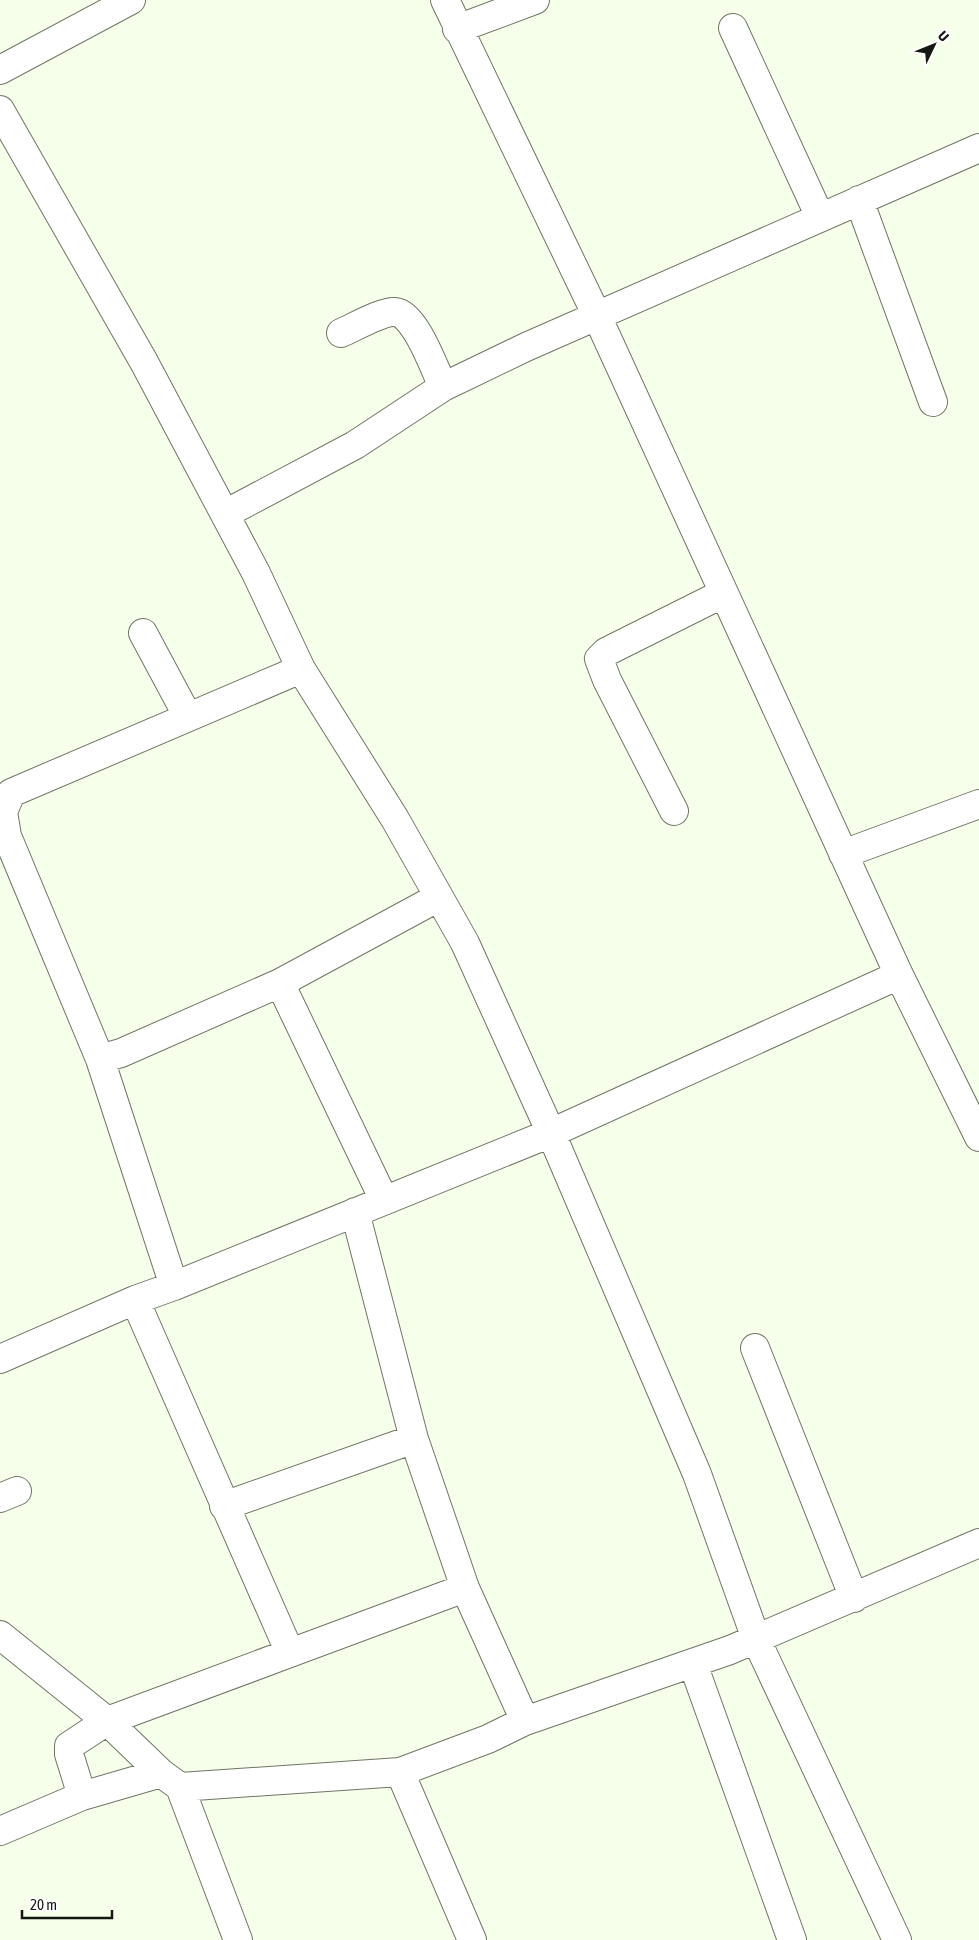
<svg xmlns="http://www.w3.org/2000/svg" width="979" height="1940" font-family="'Asap Condensed',sans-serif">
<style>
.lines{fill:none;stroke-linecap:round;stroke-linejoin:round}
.street-casing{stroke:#6d7664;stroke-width:30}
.street{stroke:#fff;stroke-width:28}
</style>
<rect width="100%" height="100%" fill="#f5ffea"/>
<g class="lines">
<g class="street-casing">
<path id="street" d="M445,0L597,316L899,975L979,1137
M733,28L820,217
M457,29L535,0
M0,70L131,0
M0,110L144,362L256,573L301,669L395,819L465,943L551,1133L697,1474L756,1639L897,1940
M859,200L933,402
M341,333C353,328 382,311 395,312C415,313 435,370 443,387
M225,514L355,445L443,387L526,347L979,148
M143,633L188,717
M674,811L607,680L599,659L606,652L724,593
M843,854L979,804
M280,983L384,1200
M100,1059L121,1053L280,983L439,897
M355,1212L414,1439L465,1588L525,1721
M174,1286L100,1059L7,836L3,812L11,793L301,669
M755,1348L854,1598
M0,1359L135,1300L174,1286L551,1133L899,975
M0,1498L17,1491
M224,1506L414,1439
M0,1635L107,1721L161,1773L180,1787L238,1940
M290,1653L465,1588
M693,1664L792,1940
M400,1772L472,1940
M180,1787L400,1772L488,1739L525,1721L730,1650L979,1543
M82,1796L69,1754V1746L107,1721L290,1653L135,1300
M0,1831L82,1796L161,1773"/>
</g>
<use href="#street" class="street"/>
</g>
<g transform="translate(934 45) rotate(47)" stroke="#ffffff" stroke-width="4" paint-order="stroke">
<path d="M0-4L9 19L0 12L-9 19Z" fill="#151811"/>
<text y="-8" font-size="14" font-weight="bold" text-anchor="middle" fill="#151811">U</text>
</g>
<path d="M22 1910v8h90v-8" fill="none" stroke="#151811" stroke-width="2.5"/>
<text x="30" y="1910" font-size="15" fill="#151811" stroke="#ffffff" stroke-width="4" paint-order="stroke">20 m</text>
</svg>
